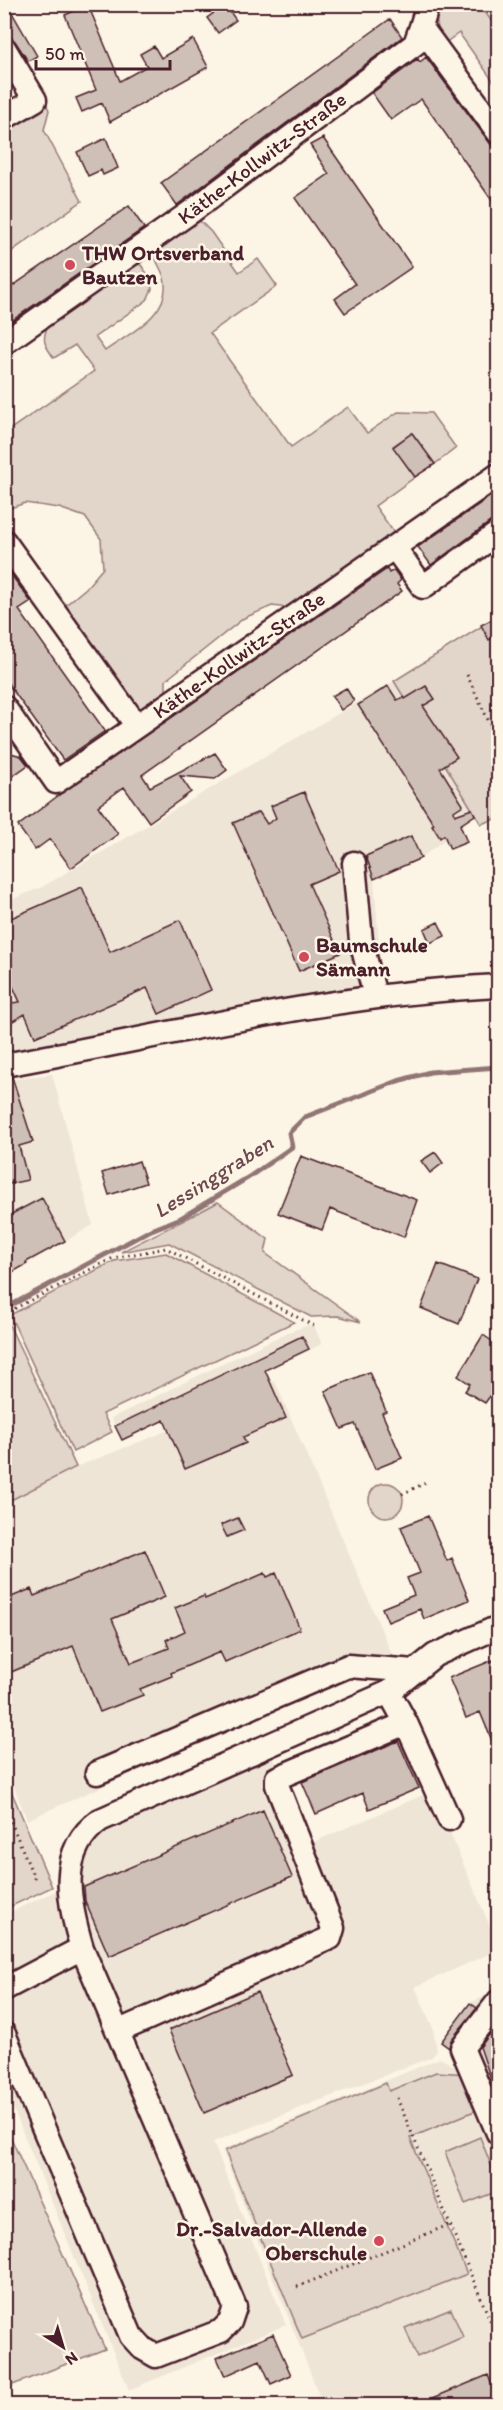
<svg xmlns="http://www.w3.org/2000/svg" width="503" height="2410" font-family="Itim,sans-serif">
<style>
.built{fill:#eee5d7}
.green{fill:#e2d5ca;stroke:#967a7a;stroke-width:1.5}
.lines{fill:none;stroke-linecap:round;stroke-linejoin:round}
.stream{stroke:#917474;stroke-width:5}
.building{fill:#cfc0b7;stroke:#4a1f2b;stroke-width:1.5}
.minor-casing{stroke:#4a1f2b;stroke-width:27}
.path{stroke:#4a1f2b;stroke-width:3;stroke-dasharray:1.5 4.5;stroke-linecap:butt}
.minor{stroke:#fcf5e5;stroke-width:22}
.poi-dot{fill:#d1495b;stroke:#fcf5e5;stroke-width:2}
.labels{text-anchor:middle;stroke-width:5;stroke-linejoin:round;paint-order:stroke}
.street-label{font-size:21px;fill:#4a1f2b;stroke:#fcf5e5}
.poi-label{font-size:21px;font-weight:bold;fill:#4a1f2b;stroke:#fcf5e5;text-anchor:start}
.water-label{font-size:22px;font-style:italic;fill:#6d4950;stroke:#fcf5e5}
</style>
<rect width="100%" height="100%" fill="#fcf5e5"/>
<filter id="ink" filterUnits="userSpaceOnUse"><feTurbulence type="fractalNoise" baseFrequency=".0167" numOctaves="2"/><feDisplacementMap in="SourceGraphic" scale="12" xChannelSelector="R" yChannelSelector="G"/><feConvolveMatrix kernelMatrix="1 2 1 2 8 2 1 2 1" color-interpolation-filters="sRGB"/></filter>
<g filter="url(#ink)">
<path class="built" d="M394,681L476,815L421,858L374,879L383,992L5,1062V902L42,887Z
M52,1074L93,1225L5,1277L4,1080Z
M306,1326H314L322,1344L122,1440L111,1418L288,1332Z
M275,1381L393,1657L27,1820L5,1764V1503L76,1467L157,1435Z
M266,1740L309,1844L432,1791L498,1945V1950L415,1987L433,2028L437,2051L432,2057L213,2142L286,2325L129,2390L5,2089L4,1915L58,1890L64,1845L71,1828L83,1820Z
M498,1976V2126L452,2050L441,2042L470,2003L497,1991L492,1979Z
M440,2058L469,2074L498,2140V2405H323L222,2150Z"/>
<path class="green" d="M442,5H480L498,30V88L459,33L445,43C437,29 433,19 442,5Z
M44,99L49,110L44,130L82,201L5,256L4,121Z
M200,221L211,232L239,272L258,259L277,286L210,333L291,447L348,407L367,433L398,412L431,413L456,448L435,464L412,433L393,446L415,477L375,506L395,534L289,608L272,606L244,618L166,680V696L151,706L133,710L61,609L86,588L103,568L101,539L85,517L59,508L25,503L5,510V433L94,371L75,345L54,358C45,346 41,340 48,326L136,264L141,265L149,276L152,289L147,300L95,337L105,351C128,334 173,314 164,278C162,269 155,262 154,252Z
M498,616V818L481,824L394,681Z
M218,1202L268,1239L265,1253L361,1322L338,1316L311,1317L169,1243L121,1252C153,1235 186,1220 218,1202Z
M166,1253L294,1322L103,1414L112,1432L73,1452L10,1315L114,1261Z
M5,1316L76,1467L5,1503L4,1317Z
M369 1500a17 17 0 1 1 34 0a17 17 0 1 1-34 0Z
M4,1774L52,1887L5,1909H4Z
M436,2072L469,2074L484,2107L410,2138L467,2274L302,2339L225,2151L386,2083L389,2091Z
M4,2122L105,2349L5,2388H4Z
M480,2137L498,2183V2191L465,2204L445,2152Z
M451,2309L463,2337L417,2357L405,2328Z"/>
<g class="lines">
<path class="stream" d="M4,1309L149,1231L181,1218L249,1177L292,1147L289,1133L305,1117L398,1081L430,1072L498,1067"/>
</g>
<path class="building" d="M4,4H7L37,56L28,61L15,41L4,35Z
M88,5L120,81L147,66L140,54L154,46L161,58L193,39L208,67L110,122L102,103L82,112L76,98L96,90L65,15Z
M225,5L236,20L218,33L207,18Z
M390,19L402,37L177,205L161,183Z
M426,57L498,154V209L421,99L391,120L372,93L418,59L420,62Z
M106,138L118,168L103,175L101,170L88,176L77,152Z
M323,138L412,267L345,313L335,299L355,284L295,198L329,174L310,145Z
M129,206L144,228L4,326V292Z
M412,433L435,464L415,477L393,447Z
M498,491V520L490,522L431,565L418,547Z
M4,565L31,602L19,610L105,731L63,760L4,678Z
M387,569L389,573L394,570L401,580L397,584L402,591L142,775L150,787L215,753L227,770L215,779L180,776L191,792L149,822L124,787L98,806L118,834L71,868L50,839L35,850L18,826L59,795Z
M498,616V634L489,640L481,625Z
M388,686L397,700L404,697L405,699L426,686L435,699L423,706L457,757L440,768L463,805L454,811L455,815L472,809L475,815L460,825L467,842L450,849L444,835L440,838L432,825L434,824L358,705Z
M346,688L354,701L341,710L332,696Z
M4,751L21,756L28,765L4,782Z
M304,792L339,871L309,884L340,953L299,971L233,823L259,812L267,824L276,818L271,806Z
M411,836L421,858L374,879L366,856Z
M82,887L110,952L180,920L211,990L159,1014L147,988L35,1037L25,1014L4,1026V1004L20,1002L4,967V921Z
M438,922L445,936L430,943L424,929Z
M12,1077L33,1142L19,1146L28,1180L4,1185V1078Z
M435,1152L443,1163L430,1173L421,1161Z
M301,1156L417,1200L404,1237L330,1209L322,1230L278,1213Z
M139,1161L146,1183L109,1195L102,1173Z
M42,1198L65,1241L26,1262L27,1264L4,1277V1218Z
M438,1264L477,1279L459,1324L421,1308Z
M483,1335L498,1345V1391L494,1398L490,1396L485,1403L465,1391L470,1384L458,1376Z
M302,1336L309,1349L265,1370L286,1418L243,1437L246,1443L185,1469L164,1420L122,1440L115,1426Z
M369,1372L386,1411L382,1413L402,1458L375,1469L355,1424L342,1429L325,1391Z
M428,1516L447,1561L452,1558L469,1600L424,1619L420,1609L388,1622L382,1608L414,1595L407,1578L420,1573L401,1527Z
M238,1518L244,1530L227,1537L221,1525Z
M145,1550L165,1597L112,1619L131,1663L169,1648L166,1640L185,1631L175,1608L204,1596L205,1599L265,1573L267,1577L276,1573L300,1629L225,1662L220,1652L171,1673L172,1676L140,1689L143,1695L100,1712L73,1646L4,1675V1600L31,1589L34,1596Z
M493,1660L498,1673V1755L480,1712L466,1718L449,1678Z
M398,1741L419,1788L369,1809L363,1793L316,1814L302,1782Z
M263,1810L292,1877L109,1956L85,1901L84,1887Z
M257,1992L293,2075L204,2113L169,2030Z
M470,2003L477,2008L451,2040L449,2048L441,2042Z
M498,2031V2094H496L480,2047L489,2035Z
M273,2334L291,2375L271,2384L260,2360L225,2376L217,2358Z
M488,2375L496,2396L481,2402L482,2406H414Z"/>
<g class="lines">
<g class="minor-casing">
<path id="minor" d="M428,4L421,27L498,132
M4,48L35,100L4,118
M4,343L192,211L415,44L421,27
M4,541L137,726L498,475
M394,547L423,587L498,533
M4,707L56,782L137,726
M354,863L361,941L375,996
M4,1065C169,1035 331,994 498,986
M406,1723L449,1819
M97,1773L348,1666L416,1671
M4,1989L82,1948
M498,2002L462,2048L498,2133
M119,2031L330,1938L333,1928L277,1785V1778L406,1723L389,1692
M4,2034L131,2336L142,2348L156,2356L221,2331L230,2322L235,2307L82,1948C69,1904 56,1851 100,1820L389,1692L435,1655L498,1627"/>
</g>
<path class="path" d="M467,675L498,741
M4,1314L113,1258L166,1248L314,1326
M402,1494L425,1483
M4,1805L35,1880
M397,2098L498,2339
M297,2287L451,2224"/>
<use href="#minor" class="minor"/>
</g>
</g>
<g class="poi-dot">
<circle cx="70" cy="265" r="6"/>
<circle cx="304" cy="957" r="6"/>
<circle cx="379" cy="2241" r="6"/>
</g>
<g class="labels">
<g class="street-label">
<text transform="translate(262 158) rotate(-37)" y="7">Käthe-Kollwitz-Straße</text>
<text transform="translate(239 655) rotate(-35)" y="7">Käthe-Kollwitz-Straße</text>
</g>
<g class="poi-label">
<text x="82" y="260">THW Ortsverband<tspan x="82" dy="24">Bautzen</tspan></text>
<text x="316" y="952">Baumschule<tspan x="316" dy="24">Sämann</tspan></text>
<text x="367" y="2236" text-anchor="end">Dr.-Salvador-Allende<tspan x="367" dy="24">Oberschule</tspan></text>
</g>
<g class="water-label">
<text transform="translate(213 1176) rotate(-32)" y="8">Lessinggraben</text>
</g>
</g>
<rect width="503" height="2410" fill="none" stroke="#fcf5e5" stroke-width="24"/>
<rect x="12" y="12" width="479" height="2386" fill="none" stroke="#4a1f2b" stroke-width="2" filter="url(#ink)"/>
<g transform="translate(63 2347) rotate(143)" stroke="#fcf5e5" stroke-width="4.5" paint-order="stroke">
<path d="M0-4.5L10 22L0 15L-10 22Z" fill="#4a1f2b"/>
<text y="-9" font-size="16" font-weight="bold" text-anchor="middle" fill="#4a1f2b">N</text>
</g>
<path d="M36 60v9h134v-9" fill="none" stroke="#4a1f2b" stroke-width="3"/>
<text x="45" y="60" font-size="18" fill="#4a1f2b" stroke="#fcf5e5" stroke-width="4.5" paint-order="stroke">50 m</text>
</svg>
